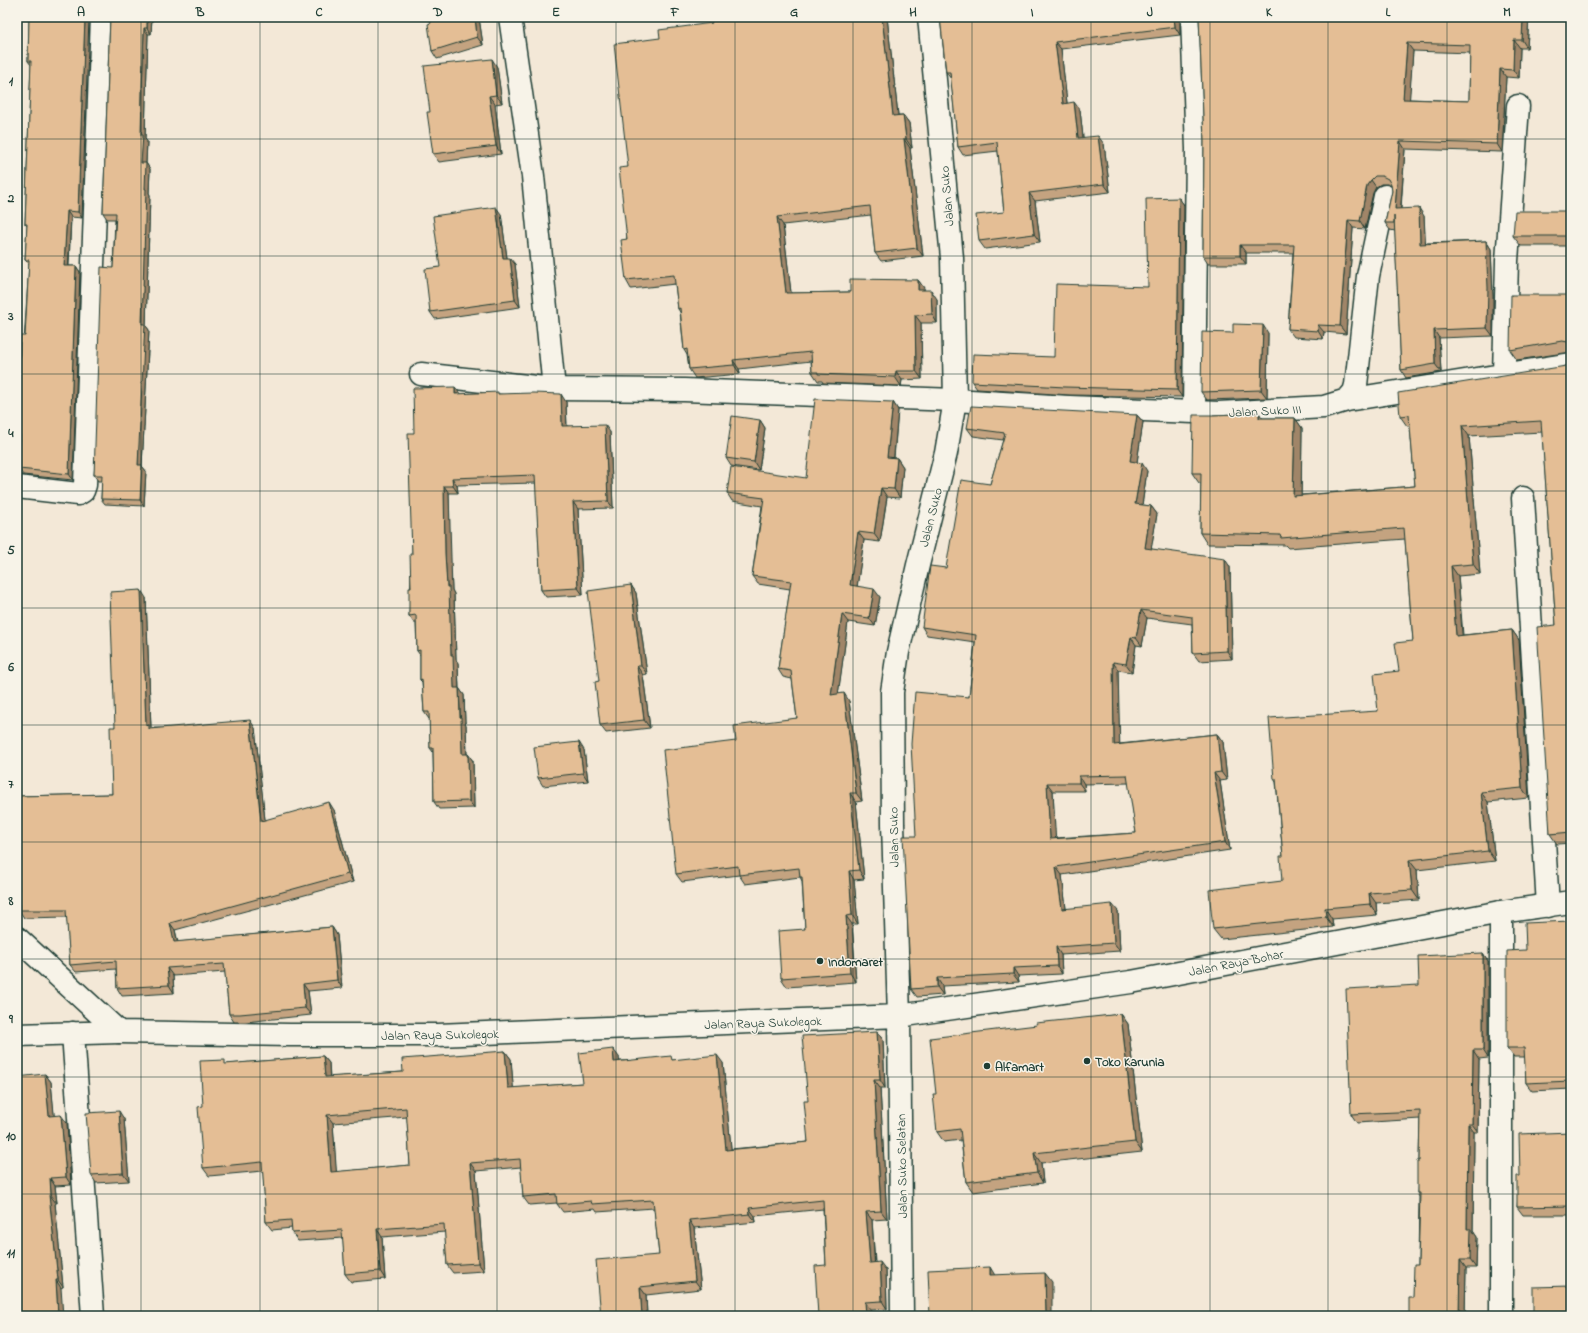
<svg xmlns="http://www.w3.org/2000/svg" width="1588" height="1333" font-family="'Indie Flower',sans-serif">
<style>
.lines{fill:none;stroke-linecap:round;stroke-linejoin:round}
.street-casing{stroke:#1f3d34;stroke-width:25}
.secondary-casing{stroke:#1f3d34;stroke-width:25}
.street{stroke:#f7f3e8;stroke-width:22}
.secondary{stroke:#f7f3e8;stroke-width:22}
.wall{fill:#c4a380;stroke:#1f3d34;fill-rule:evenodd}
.shaded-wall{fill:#a08568;stroke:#1f3d34}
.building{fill:#e4be95;stroke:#1f3d34;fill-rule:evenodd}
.grid{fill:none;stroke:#1f3d34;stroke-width:1;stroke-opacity:0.55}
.poi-dot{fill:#1f3d34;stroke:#f7f3e8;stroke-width:1.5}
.labels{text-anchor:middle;stroke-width:3;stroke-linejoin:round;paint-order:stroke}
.street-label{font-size:13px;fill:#1f3d34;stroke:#f7f3e8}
.poi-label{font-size:13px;font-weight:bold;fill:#1f3d34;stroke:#f7f3e8;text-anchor:start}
.neatline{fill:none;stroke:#1f3d34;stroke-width:1.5}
.grid-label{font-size:13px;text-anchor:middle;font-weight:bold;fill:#1f3d34}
</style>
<rect width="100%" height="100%" fill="#f3e8d7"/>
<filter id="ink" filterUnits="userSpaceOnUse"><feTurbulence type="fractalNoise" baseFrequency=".025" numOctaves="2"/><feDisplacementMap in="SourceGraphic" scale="8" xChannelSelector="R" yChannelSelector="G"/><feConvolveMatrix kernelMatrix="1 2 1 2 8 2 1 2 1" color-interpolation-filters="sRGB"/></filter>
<g filter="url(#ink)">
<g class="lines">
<g class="street-casing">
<path id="street" d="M510,17L533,176L554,389
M1192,17L1197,149L1194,412
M421,374L554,389L684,390L955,400L1069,407L1219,413L1324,407L1347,400L1571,364
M1504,374L1507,261L1518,106
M1347,400L1354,392L1356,385L1368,276L1385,196
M17,487L78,494L83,491L85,485L102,17
M1523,498L1548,906
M73,1033L93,1316
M17,1035L119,1032
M1501,1316V912"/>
</g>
<g class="secondary-casing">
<path id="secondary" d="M17,938L119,1032L290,1035H438L899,1016L1131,982L1501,912L1571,902
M902,1316L899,1016L893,824L892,692L898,652L918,565L946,453L955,400L952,258L929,17"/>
</g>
<use href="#street" class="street"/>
<use href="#secondary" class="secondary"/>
</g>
<path class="wall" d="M29,17L82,218L71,217L69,266H76L80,272L73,480L23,475L19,469L20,439L18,435L29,264L25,260L27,226L25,224L31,65L28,61Z
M110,17H152L151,34H148L146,98L145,139L147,141L146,163L150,169L149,193L150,195L146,326L149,330L142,466L146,471L144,506L105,504L101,499L102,481H98L94,475L113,268L115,219H107L103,213Z
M430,17H488L479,18L483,45L437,59L432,51Z
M710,17H887L898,115H903L909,123L912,148H910L923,256L881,261L875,253L871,215L783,225L791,293L850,292L918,280L924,288V290L937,299V323H921L922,379L902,380L901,386L823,383L822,381H818L812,372L811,361L739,369L740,374L695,378L689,369L687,355L684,350L680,312L678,309L675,284L631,289L626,280L628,167L660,38L712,23Z
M940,17H1180V35L1061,49L1067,103L1080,110L1083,138L1104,144L1110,192L1035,201L1040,242L985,249L979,241L1004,212L998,151L963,155L958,147L951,79L946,72Z
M1199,17H1529L1527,48H1520L1519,78L1506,77L1502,152L1405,149L1401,209L1424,216L1425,243L1486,241L1491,249L1493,296V336L1439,338L1441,372L1406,378L1401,370L1395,231L1390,230L1385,223L1392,191V186L1387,184H1381L1376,187L1373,193L1365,229L1353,228L1346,334L1324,332L1323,339L1294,337L1288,329L1293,253H1246V264H1208L1203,256L1204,141ZM1413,51L1470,53L1469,101L1409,99Z
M497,67L502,103L495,104L501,154L439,162L433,154L430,112Z
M1179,198L1184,205L1182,397L1070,395L977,389L972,382L1054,357L1148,287Z
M1571,211V352L1517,360L1510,350L1569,295V246H1521L1513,236Z
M501,214L507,258L515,264L520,307L435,319L430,312L440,267Z
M1233,333H1268L1267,398L1207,400L1201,392Z
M1571,364V843L1557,844L1550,834L1556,625L1542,432L1469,436L1480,574L1458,576L1463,635L1512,630L1519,640L1529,798L1488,802L1495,861L1417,870L1419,900L1376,903L1377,915L1332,919L1333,927L1221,939L1213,929L1282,881L1283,856L1276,782L1274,779L1378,711L1399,671L1413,641L1405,539L1288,548L1285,545L1207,544L1200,533L1201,483H1199L1192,473L1213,415L1259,413L1262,418H1295L1302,428L1301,495L1415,486L1410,426H1407L1400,416L1566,366Z
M455,387L460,394H499L566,402L567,426L610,432L613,508L578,509L583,595L546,597L541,590L536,483L457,485L458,493H449L450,560L452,590L454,594L456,660L458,663L459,688L464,695L465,722L466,725L467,754H468L473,761L474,808L439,809L434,802L433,752L430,748V719H429L424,712L422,682L420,680V655L417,651L416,623H414L409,616L412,554L414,433Z
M893,402L898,410L894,458H897L903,467L900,498L887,497L880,542L864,540L857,586L880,597L875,626L848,622L838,694L849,701L862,801L856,802L864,879L854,880L858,924H852L856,982L787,987L781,978L805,929L802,881L800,877L745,884L739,875L682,882L676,874L736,741L797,718L792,679L783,677L778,669L790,589L758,584L752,576L762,506L732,501L727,493L806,478Z
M1137,415L1143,422L1137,462L1147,471L1142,505L1151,506L1157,514L1151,549L1230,567L1232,659L1199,661L1193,653L1192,624L1147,618L1142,646L1136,645L1132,672L1118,670L1119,744L1217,734L1223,742L1227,780L1220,781L1230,850L1062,875L1066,909L1118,911L1120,951L1061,955L1062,974L1018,976L1019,982L942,986L943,995L917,997L911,989L916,836L969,697L975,642L927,635L922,627L946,568L990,484L1003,440L973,436L967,428ZM1129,783L1136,833L1055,838L1053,791H1085L1084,784Z
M760,420L765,428L759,470L731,466L726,458Z
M631,585L636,593L647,674L643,675L650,728L606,733L600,725L599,681Z
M146,598L151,728H255L265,820L334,810L353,882L175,930L178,942L332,927L337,935L342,988L308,991L311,1015L245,1022H234L229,1014L225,972L173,976L174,993L122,996L117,988L116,969L76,972L70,965L67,917L24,918L19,910L18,856H17V783V796L112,794L115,727Z
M584,750L588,781L543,786L538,778Z
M1571,921V1089L1532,1091L1526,1083L1525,1057H1514L1507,1048Z
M1483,953L1488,961V1058L1479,1059L1478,1132H1474L1473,1231L1477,1237L1476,1268H1466L1465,1316H1409L1413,1298L1418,1265L1419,1197L1417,1193L1419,1161L1420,1119L1357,1123L1351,1114L1419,985Z
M1121,1014L1128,1024L1142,1152L1041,1163L1043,1183L973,1192L966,1182L961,1140L944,1142L937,1132L936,1094L1037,1025Z
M877,1032L883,1040L885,1088H880L887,1219L872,1220L875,1262L886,1270L887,1309L871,1310V1316H818L826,1265L823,1209L755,1216L756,1222L694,1228L701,1289L646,1295L647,1316H601L659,1255L654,1208L597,1212L595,1209L563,1212L557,1204V1203L529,1205L523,1197L521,1167L476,1171L484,1271L453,1273L447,1265L445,1232L382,1237L385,1279L351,1282L345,1274L343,1238L298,1241L292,1233V1228L272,1230L266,1222L263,1171L209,1176L203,1168L228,1064L323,1056L329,1063L330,1077L403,1072L505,1051L511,1059L513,1088L583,1083L619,1057V1061L674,1060L723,1063L731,1149L808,1142V1101ZM407,1117L410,1165L336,1172L333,1123Z
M45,1074L51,1082L54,1116L67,1123L71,1185L55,1186L57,1203H55L63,1287L61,1288L17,1316Z
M124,1119L129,1181L96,1183L91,1175Z
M1571,1132V1215H1523L1517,1207L1520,1176Z"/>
<path class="shaded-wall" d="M85,17H89L82,218L78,212Z
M147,17H152L151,34L147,28Z
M475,17H479V18L483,45L477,37Z
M882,17H887L899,124L893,116Z
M1174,17H1180V35L1175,27Z
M1523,17H1529L1527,48L1522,40Z
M144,28L148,34L146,98L145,139L147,141L146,163L150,169L149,193L150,195L146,326L149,330L142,466L146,471L144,506L140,500L138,465L142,324L145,189L141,163V135L142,92Z
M1514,40L1520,48L1519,78L1513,70Z
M1055,42L1061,49L1068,112L1063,104Z
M1407,43L1413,51L1409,107L1403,99Z
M492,59L497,67L502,103L496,95Z
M1500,69L1506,77L1502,152L1497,144Z
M489,96L495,104L501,154L496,146Z
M1074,102L1080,110L1084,146L1078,138Z
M903,115L909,123L912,148L906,139Z
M1098,136L1104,144L1110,192L1104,184Z
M904,139L910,148L923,256L917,248Z
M1400,141L1405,149L1400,217L1395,209Z
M1371,180L1376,187L1373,193L1365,229L1360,221L1367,185Z
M1029,193L1035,201L1040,242L1034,234Z
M1179,198L1184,205L1182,397L1177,390Z
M496,207L501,214L508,265L503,258Z
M1419,208L1424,216L1426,252L1420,244Z
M67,211L71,217L68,272L64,266Z
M777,217L783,225L792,301L786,293Z
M1348,220L1353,228L1346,334L1340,326Z
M1486,241L1491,249L1493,296V336L1487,328Z
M1240,245L1246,253V264L1240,256Z
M510,258L515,264L520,307L515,300Z
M76,266L80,272L73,480L69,474Z
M918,280L924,288V299L918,290Z
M931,290L937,299V323L932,314Z
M915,315L921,323L922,379L916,371Z
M1263,325L1268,333L1267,398L1261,390Z
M1318,325L1324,332L1323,339L1318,331Z
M1434,330L1439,338L1441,372L1435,364Z
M733,360L739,369L740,374L734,365Z
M896,371L902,380L901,386L895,377Z
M455,387L460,394H455Z
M561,394L566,402L567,433L562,426Z
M893,402L898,410L893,466L887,457Z
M1259,413L1266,423L1259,418Z
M1137,415L1143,422L1136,469L1130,461Z
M1295,418L1302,428L1301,506L1293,496Z
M760,420L765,428L759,470L754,462Z
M605,425L610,432L613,508L608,501Z
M1462,426L1469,436L1480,574L1473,564Z
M897,458L903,467L900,498L894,489Z
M1142,463L1147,471L1141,512L1135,504Z
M452,478L457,485L458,493L453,486Z
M444,486L449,493L452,590L454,594L456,660L458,663L459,696L454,688L451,655L445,553Z
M881,488L887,497L880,542L874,534Z
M573,502L578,509L583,595L578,588Z
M1151,506L1157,514L1150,556L1145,548Z
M858,532L864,540L856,594L850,585Z
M1225,559L1230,567L1232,659L1227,651Z
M1451,566L1458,576L1463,646L1456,636Z
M631,585L636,593L647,674L641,666Z
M874,589L880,597L875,626L869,618Z
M141,590L146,598L151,729L154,733L146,726Z
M1141,610L1147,618L1142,646L1136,638Z
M842,614L848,622L837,703L831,695Z
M1512,630L1519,640L1529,798L1522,788Z
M1131,637L1136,645L1132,672L1126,664Z
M1113,662L1118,670L1120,753L1114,745Z
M637,666L643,675L650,728L644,720Z
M459,688L464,695L465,722L466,725L467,761L462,754Z
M844,693L849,701L862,801L856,793Z
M250,720L255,728L266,829L261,821Z
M1217,734L1223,742L1227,780L1221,772Z
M579,742L584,750L588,781L583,773Z
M468,754L473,761L474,808L469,801Z
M1214,773L1220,781L1230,850L1225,842Z
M1079,776L1084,784L1085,791L1079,783Z
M1047,783L1053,791L1056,846L1050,839Z
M1481,792L1488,802L1495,861L1488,851Z
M850,793L856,802L864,879L859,870Z
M329,802L334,810L353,882L348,874Z
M1409,860L1417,870L1419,900L1412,890Z
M1056,867L1062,875L1067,917L1062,909Z
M849,871L854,880L858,924L852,915Z
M1369,893L1376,903L1377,915L1370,904Z
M1112,904L1118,911L1120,951L1114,943Z
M1325,908L1332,919L1333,927L1326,917Z
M846,916L852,924L856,982L850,973Z
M170,923L175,930L179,950L174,942Z
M332,927L337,935L342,988L337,980Z
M1056,947L1061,955L1062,974L1057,966Z
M1483,953L1488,961V1058L1483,1050Z
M167,968L173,976L174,993L169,985Z
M1013,968L1018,976L1019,982L1013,974Z
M937,978L942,986L943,995L937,987Z
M303,984L308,991L311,1015L305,1008Z
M1121,1014L1128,1024L1142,1152L1135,1142Z
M877,1032L883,1040L885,1088L880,1080Z
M613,1049L619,1057L620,1070L614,1062Z
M1473,1050L1479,1059L1478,1132L1472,1124Z
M505,1051L511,1059L514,1096L508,1088Z
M717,1055L723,1063L732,1158L726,1150Z
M323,1056L329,1063L330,1085L325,1077Z
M45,1074L51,1082L55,1124L49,1116Z
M874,1080L880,1088L887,1219L881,1211Z
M119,1111L124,1119L129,1181L123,1173Z
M61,1115L67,1123L71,1185L66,1177Z
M327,1115L333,1123L337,1180L331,1172Z
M1468,1124L1474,1132L1473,1231L1477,1237L1476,1268L1470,1260L1467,1229Z
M1034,1153L1041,1163L1043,1183L1037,1173Z
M470,1163L476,1171L484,1271L478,1263Z
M50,1178L55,1186L57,1203L51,1195Z
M49,1195L55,1203L63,1287L58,1280Z
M749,1208L755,1216L756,1222L750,1214Z
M866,1212L872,1220L875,1271L870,1263Z
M689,1220L694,1228L701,1289L695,1281Z
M377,1229L382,1237L385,1279L380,1271Z
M1460,1260L1466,1268L1465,1316H1459Z
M880,1262L886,1270L887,1309L882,1301Z
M990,1267L996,1277L990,1275Z
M1045,1273L1052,1282V1316H1046Z
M56,1280L61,1288L63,1316H58Z
M640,1287L646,1295L647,1316H642Z
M865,1302L871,1310V1316H866Z"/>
<path class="building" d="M29,17H85L78,212L67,211L64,266H76L69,474L19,469L20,435H18L20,336H25L29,260H25L27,224H25L31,61H28Z
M110,17H147V28H144L142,92L141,135H143L141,163H146L145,189H146L142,324H145L138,465H142L140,500L101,499L102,475H94L101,267L113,268L116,213H103Z
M430,17H475L477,37L432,51L428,24L431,23Z
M710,17H882L893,116L903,115L906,139H904L917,248L875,253L870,206L777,217L786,293L850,292V279L918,280V290H931L932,314L915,315L916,371H896L895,377L818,374V372H812L811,352L733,360L734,365L689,369L687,349L684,350L680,308L678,309L674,275L626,280L621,240L627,239L619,168L628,167L614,44L660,38L659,30L712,23Z
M940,17H1174L1175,27L1055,42L1063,104L1074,102L1078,138L1098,136L1104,184L1029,193L1034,234L979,241L976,215L1004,212L997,142L958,147L950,72H946Z
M1199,17H1523L1522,40H1514L1513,70L1500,69L1497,144L1400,141L1395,209L1419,208L1420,244L1486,241L1488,288L1487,328L1434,330L1435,364L1401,370L1394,216V223H1385L1392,191L1391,185L1388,179L1382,176H1375L1371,180L1367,185L1360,221L1348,220L1340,326L1318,325V331L1288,329L1294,245H1240V256H1203L1204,141ZM1407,43L1470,45L1469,101L1403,99Z
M492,59L496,95L489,96L496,146L433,154L427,112H430L424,66Z
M1179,198L1177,390L1065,387L972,382L973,354L1054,357L1056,284L1148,287L1146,199Z
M496,207L503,258H510L515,300L430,312L425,269L440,267L433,216Z
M1515,211H1571V344L1568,342L1562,341L1510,350L1511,295H1569V236H1513Z
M1233,324L1263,325L1261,390L1201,392L1202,332L1233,333Z
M1571,364V832L1550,834L1537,627L1556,625L1541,421L1462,426L1473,564L1451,566L1456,636L1512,630L1522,788L1481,792L1488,851L1409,860L1412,890L1369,893L1370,904L1325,908L1326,917L1213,929L1209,890L1282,881L1280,856H1283L1276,779H1274L1269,718L1378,711L1374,674L1399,671L1395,643L1413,641L1404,528L1281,538L1280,535L1200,533L1201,473H1192L1193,415H1213L1259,413V418H1295L1293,496L1415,486L1409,415L1400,416L1398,393L1566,366Z
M455,387V394L498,392V394L533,393L561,394L562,426L605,425L608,501L573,502L578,588L541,590L535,475L452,478L453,486H444L445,553L447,587H449L451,655H453L454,688H459L460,717H461L462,754H468L469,801L434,802L433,748H430L429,712H424L422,679L420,680V650L417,651L416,615L409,616V588H411L410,554H412L408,433H414L413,388Z
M815,399L893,402L887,457L897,458L894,489L881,488L874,534L858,532L850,585L874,589L869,618L842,614L831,695L844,693L856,793H850L859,870L849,871L852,915L846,916L850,973L781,978L778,931L805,929L802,877H800L799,868L739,875L738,866L676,874L663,750L736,741L734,726L797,718L791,671L778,669L791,581L752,576L764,498L727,493L731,467L806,478Z
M971,406L1137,415L1130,461L1142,463L1135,504L1151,506L1145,548L1225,559L1227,651L1193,653L1192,617L1141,610L1136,638L1131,637L1126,664L1113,662L1114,745L1217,734L1221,772L1214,773L1225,842L1056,867L1062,909L1112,904L1114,943L1056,947L1057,966L1013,968V974L937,978V987L911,989L903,836H916L911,744L915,692L969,697L976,635L922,627L930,566L946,568L961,480L990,484L1005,433L967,428ZM1127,775L1136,833L1050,839L1047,783H1079V776Z
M732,416L760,420L754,462L726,458Z
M631,585L641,666H637L644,720L600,725L595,682L599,681L588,591Z
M141,590L146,726L149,725V729L250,720L261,821L329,802L348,874L170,923L174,942L332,927L337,980L303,984L305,1008L240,1014H229L224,964L167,968L169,985L117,988L116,961L70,965L66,910H19L18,848H17V796L112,794L110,727H115L110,592Z
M579,742L583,773L538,778L534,747Z
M1571,921V1081L1526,1083L1524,1048H1507V951L1526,950L1525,923Z
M1483,953V1050H1473L1472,1124H1468L1467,1229H1471L1470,1260H1460L1459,1316H1409V1298H1413L1414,1265H1418L1420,1193H1417V1161H1419L1420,1111L1351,1114L1346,989L1419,985L1418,956Z
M1121,1014L1135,1142L1034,1153L1037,1173L966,1182L960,1129L937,1132L933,1094H936L930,1038L1037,1025L1036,1023Z
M877,1032L880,1080H874L881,1211L866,1212L870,1263L880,1262L882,1301L865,1302L866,1316H818L815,1266L826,1265L823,1200L749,1208L750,1214L689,1220L695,1281L640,1287L642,1316H601L596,1260L659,1255L653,1200L592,1204L591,1201L557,1204L556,1194L523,1197L520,1159L470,1163L478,1263L447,1265L444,1224L377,1229L380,1271L345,1274L342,1230L292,1233L291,1220L266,1222L262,1162L203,1168L198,1107L203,1106L200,1061L225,1060V1064L323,1056L325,1077L403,1072L402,1059L505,1051L508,1088L583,1083L579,1053L613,1049L614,1062L671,1056L672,1060L717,1055L726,1150L808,1142L804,1101H808L802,1036ZM406,1108L410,1165L331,1172L327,1115Z
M45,1074L49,1116L61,1115L66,1177L50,1178L51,1195H49L58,1280H56L58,1316H17V1077Z
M119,1111L123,1173L91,1175L86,1113Z
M1571,1132V1206L1517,1207V1176H1520L1519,1134Z
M990,1267V1275L1045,1273L1046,1316H930L928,1270Z
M1571,1286V1316H1533V1287Z"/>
</g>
<path class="grid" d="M141,17V1316M260,17V1316M378,17V1316M497,17V1316M616,17V1316M735,17V1316M853,17V1316M972,17V1316M1091,17V1316M1210,17V1316M1328,17V1316M1447,17V1316M17,139H1571M17,256H1571M17,374H1571M17,491H1571M17,608H1571M17,725H1571M17,842H1571M17,959H1571M17,1077H1571M17,1194H1571"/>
<g class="poi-dot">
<circle cx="820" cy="961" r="4"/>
<circle cx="1087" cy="1061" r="4"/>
<circle cx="987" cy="1066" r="4"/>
</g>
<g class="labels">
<g class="street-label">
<text transform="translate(946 196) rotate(-95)" y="5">Jalan Suko</text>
<text transform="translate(1265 410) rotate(-3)" y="5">Jalan Suko III</text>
<text transform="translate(930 517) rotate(-76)" y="5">Jalan Suko</text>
<text transform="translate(893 837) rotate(-91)" y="5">Jalan Suko</text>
<text transform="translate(1236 962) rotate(-11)" y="5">Jalan Raya Bohar</text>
<text transform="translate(763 1022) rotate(-2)" y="5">Jalan Raya Sukolegok</text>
<text transform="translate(440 1034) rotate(-1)" y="5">Jalan Raya Sukolegok</text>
<text transform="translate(901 1166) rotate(-91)" y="5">Jalan Suko Selatan</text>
</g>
<g class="poi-label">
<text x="828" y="966">Indomaret</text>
<text x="1095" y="1066">Toko Karunia</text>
<text x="995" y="1071">Alfamart</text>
</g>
</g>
<rect width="1588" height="1333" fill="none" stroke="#f7f3e8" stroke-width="44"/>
<rect x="22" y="22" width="1544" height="1289" class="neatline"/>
<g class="grid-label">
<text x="81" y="16">A</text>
<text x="200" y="16">B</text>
<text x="319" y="16">C</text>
<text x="438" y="16">D</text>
<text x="556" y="16">E</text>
<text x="675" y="16">F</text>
<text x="794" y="16">G</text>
<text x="913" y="16">H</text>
<text x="1032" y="16">I</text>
<text x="1150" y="16">J</text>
<text x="1269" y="16">K</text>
<text x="1388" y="16">L</text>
<text x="1507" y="16">M</text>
<text x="11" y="85">1</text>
<text x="11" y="202">2</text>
<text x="11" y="320">3</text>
<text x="11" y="437">4</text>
<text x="11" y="554">5</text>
<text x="11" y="671">6</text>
<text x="11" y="788">7</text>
<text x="11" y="905">8</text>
<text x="11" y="1023">9</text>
<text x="11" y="1140">10</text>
<text x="11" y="1257">11</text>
</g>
</svg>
